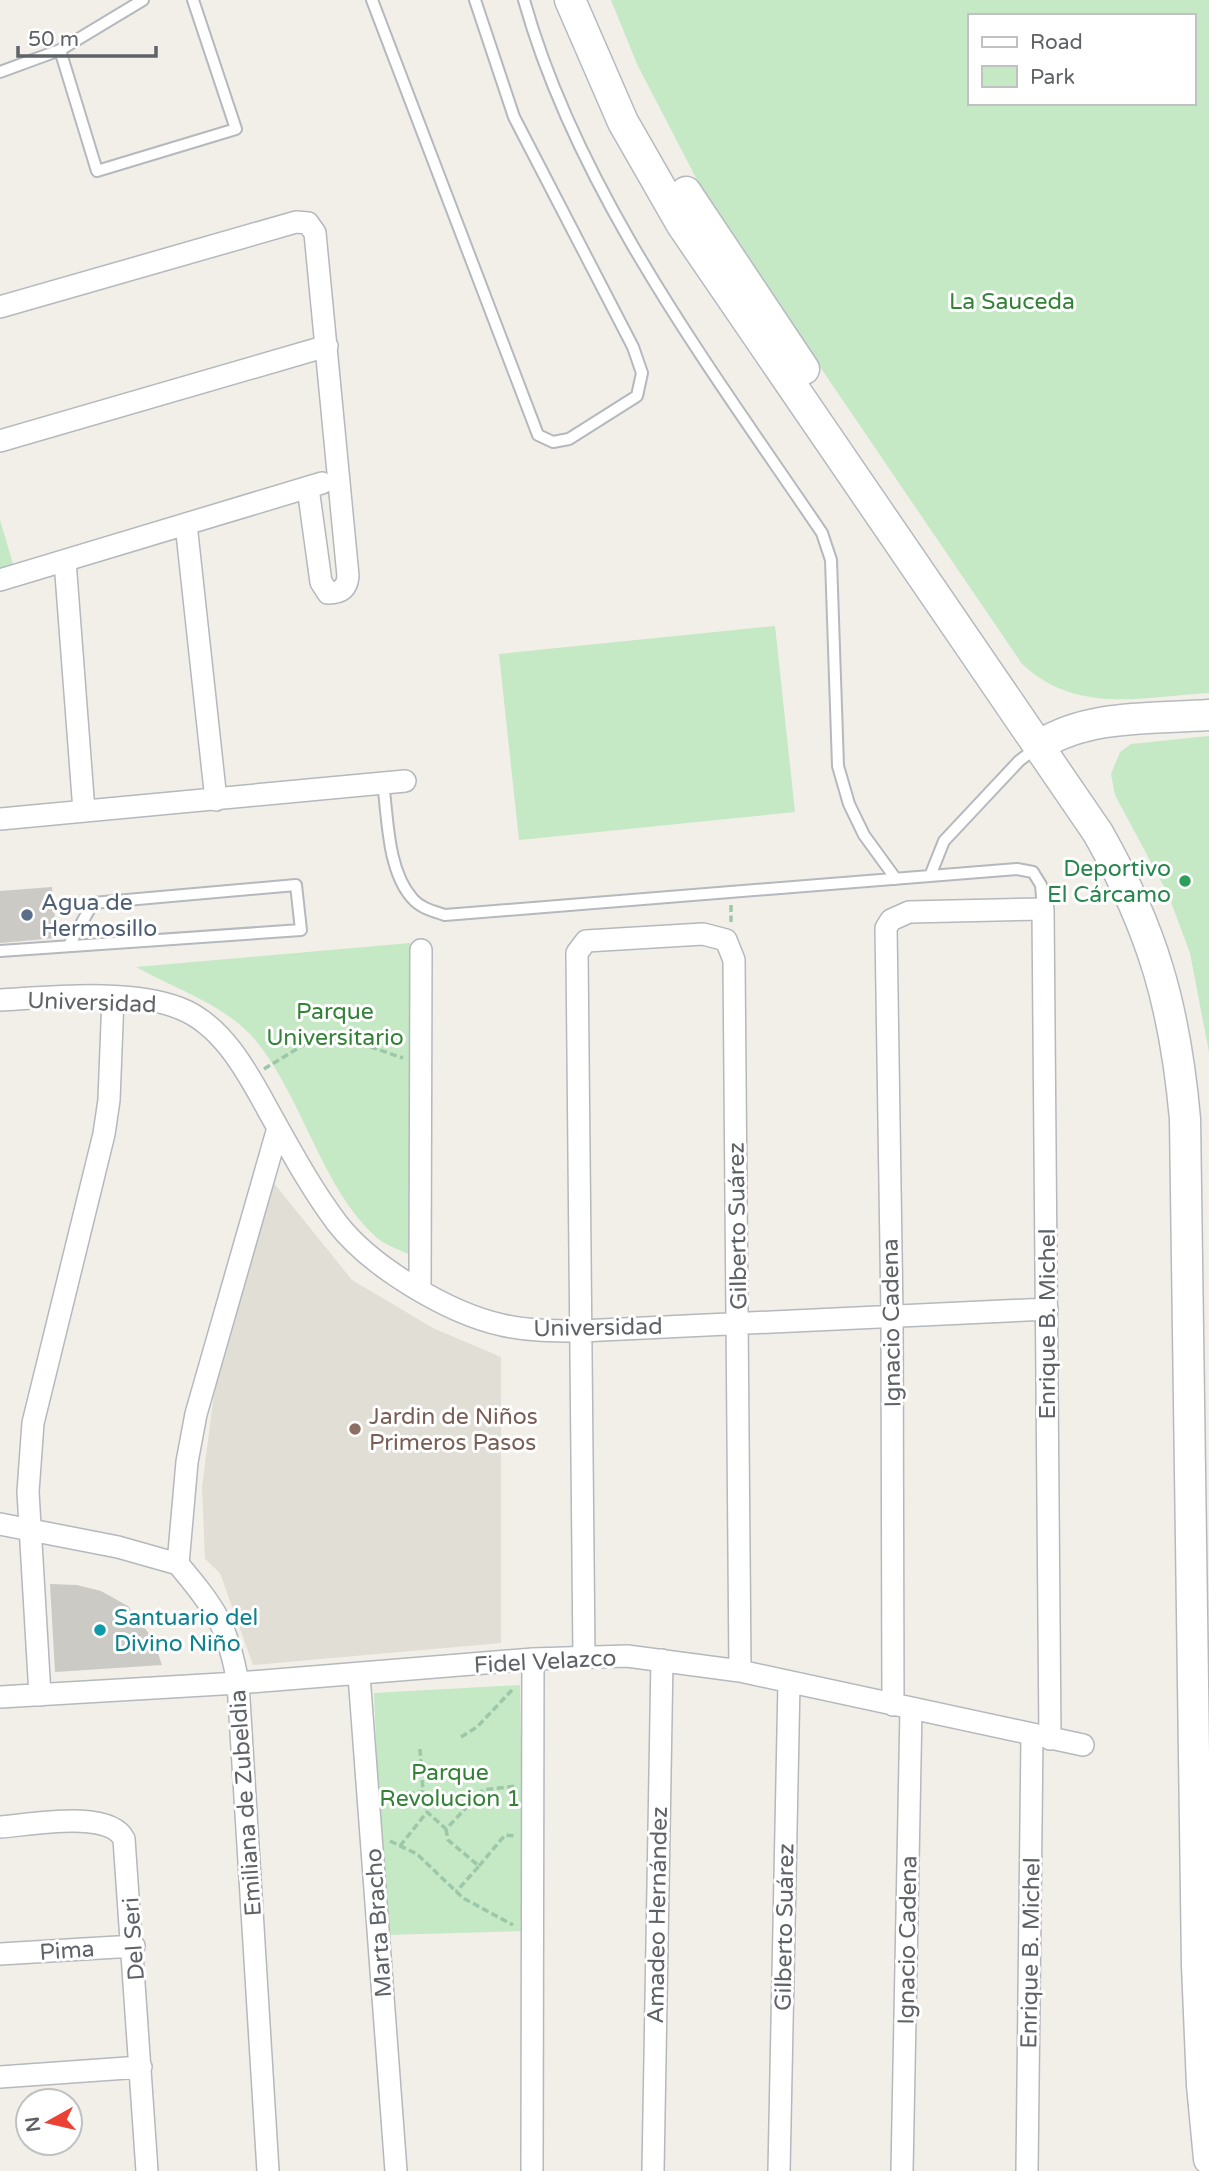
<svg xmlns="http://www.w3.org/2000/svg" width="1209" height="2171" font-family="'Varela Round',sans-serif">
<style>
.education{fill:#e1ded6}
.green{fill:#c5e8c5;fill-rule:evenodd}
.building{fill:#cccac5}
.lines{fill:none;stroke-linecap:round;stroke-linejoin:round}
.service-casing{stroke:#b5b8bc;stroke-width:14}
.minor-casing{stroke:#b5b8bc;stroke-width:24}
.secondary-casing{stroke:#b6babf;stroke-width:33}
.path{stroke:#9cc7a9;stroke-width:3.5;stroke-dasharray:7 3.5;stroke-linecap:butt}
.service{stroke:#fff;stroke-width:10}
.minor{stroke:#fff;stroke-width:21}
.secondary{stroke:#fff;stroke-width:30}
.leisure-dot{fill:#2e9e5b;stroke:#fff;stroke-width:2.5}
.service-dot{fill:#5c6f8a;stroke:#fff;stroke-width:2.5}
.education-dot{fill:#8d6e63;stroke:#fff;stroke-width:2.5}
.culture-dot{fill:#0f9aa8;stroke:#fff;stroke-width:2.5}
.labels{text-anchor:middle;stroke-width:6;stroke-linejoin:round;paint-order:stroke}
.park-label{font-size:23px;fill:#348238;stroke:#fff}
.leisure-label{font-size:23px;fill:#27864d;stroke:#fff;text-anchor:end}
.service-label{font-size:23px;fill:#4e5e75;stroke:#fff;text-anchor:start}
.street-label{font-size:23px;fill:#5f6368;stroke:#fff}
.education-label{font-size:23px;fill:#785e54;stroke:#fff;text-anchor:start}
.culture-label{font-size:23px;fill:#0d838f;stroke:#fff;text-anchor:start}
</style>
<rect width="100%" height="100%" fill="#f1efe8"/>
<path class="education" d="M273,1182L352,1280L433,1328L501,1357V1643L253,1665L220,1573L205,1559L202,1487L217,1371Z"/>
<path class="green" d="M611,0H1209V693C1141,697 1077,715 1022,664L710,205L637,64ZM969,16H1193V103H969Z
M0,520L14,567L0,571Z
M775,626L795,812L519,840L499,654Z
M1209,736V1052L1190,953L1168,894L1115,795L1111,774L1120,752L1131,744Z
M410,943V1255C400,1250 386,1245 377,1238C322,1189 304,1101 257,1042C227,1005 177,990 136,967Z
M520,1685L524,1931L384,1935L374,1693Z"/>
<path class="building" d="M52,887L57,938L0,943V891Z
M50,1584L77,1585L101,1591L128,1606L153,1639L162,1665L55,1672Z"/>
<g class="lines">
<g class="service-casing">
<path id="service" d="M372,0L538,435L553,442L569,439L637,396L642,373L633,347L514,117L475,0
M524,0C578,193 711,369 822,533L831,560L838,766L849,804L864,835L896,879
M60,50L97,171L236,129L193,0
M0,72L60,50L143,0
M383,783C388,818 387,869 412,898C420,908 433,911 445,915L1017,869L1033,872L1041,885L1043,909
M930,876L944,841L1019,761L1036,748
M0,951L301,930L296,885L93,903L69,945"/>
</g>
<g class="minor-casing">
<path id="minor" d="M0,307L296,222L308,223L315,233L348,576C347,588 341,593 328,593L321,582L308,488
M0,441L327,346
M186,524L216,800
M65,561L84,811
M0,580L322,483
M0,819L405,781
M0,1000C53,997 130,989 179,1008C222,1024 248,1073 268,1110C290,1149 310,1187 337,1223C371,1267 448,1313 502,1325C528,1331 554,1331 581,1331L1047,1309
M420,1290L421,950
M0,1524L118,1547L178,1564
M584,1657L577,953L586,941L703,934L726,940L734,960L740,1671
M359,1675L396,2171
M40,1695L28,1492L33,1423L104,1134L109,1100L113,998
M0,1697L238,1683L533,1659L627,1656L740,1671L1083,1745
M893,1705L892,1315L886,928L891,920L909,912L1043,909L1050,1739
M0,1827C30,1825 109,1809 124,1839L147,2171
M0,1954L134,1946
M0,2077L141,2067
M268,2171L238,1683C228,1626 215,1608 178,1564L187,1462L196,1414L278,1128
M532,2171L533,1659
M653,2171L662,1660
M779,2171L789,1682
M902,2171L911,1709
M1027,2171L1032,1736"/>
</g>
<g class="secondary-casing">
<path id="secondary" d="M570,0L623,122L682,225L1098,833C1153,930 1175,1007 1185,1119L1197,1965L1202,2085L1209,2159
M686,192L804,369
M1040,745C1089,714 1152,719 1209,715"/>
</g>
<path class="path" d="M731,905V922
M264,1069L305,1044L342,1037L403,1058
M461,1737L477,1727L512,1690
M423,1792L427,1812
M386,1795L423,1792L420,1749
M446,1829L448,1840L479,1866L456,1892
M390,1841L417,1854L463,1898L513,1925
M400,1846L427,1812L446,1829L483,1790L516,1786
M479,1866L505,1835L515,1836"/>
<use href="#service" class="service"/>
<use href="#minor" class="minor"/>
<use href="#secondary" class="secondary"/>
</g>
<circle class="leisure-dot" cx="1185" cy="881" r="7"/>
<circle class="service-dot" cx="27" cy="915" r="7"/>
<circle class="education-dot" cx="355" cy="1429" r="7"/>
<circle class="culture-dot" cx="100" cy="1630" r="7"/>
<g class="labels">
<g class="park-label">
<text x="1012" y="309">La Sauceda</text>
<text x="335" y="1019">Parque<tspan x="335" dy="26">Universitario</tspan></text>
<text x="450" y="1780">Parque<tspan x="450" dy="26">Revolucion 1</tspan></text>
</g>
<g class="leisure-label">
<text x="1171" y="876">Deportivo<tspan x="1171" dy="26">El Cárcamo</tspan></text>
</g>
<g class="service-label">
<text x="41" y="910">Agua de<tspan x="41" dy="26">Hermosillo</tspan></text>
</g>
<g class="street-label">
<text transform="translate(92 1002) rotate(2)" y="8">Universidad</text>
<text transform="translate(737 1226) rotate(-91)" y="8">Gilberto Suárez</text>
<text transform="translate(891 1323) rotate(-91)" y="8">Ignacio Cadena</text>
<text transform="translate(1047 1324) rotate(-90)" y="8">Enrique B. Michel</text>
<text transform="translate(598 1327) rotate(-1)" y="8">Universidad</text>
<text transform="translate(545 1661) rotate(-3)" y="8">Fidel Velazco</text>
<text transform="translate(245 1803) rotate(-94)" y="8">Emiliana de Zubeldia</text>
<text transform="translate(657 1915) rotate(-89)" y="8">Amadeo Hernández</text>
<text transform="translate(378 1923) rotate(-94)" y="8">Marta Bracho</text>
<text transform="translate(784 1927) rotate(-89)" y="8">Gilberto Suárez</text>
<text transform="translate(133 1939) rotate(-94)" y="8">Del Seri</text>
<text transform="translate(907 1940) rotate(-89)" y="8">Ignacio Cadena</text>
<text transform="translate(67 1950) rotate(-4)" y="8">Pima</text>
<text transform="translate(1030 1953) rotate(-89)" y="8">Enrique B. Michel</text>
</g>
<g class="education-label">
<text x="369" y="1424">Jardin de Niños<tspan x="369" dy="26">Primeros Pasos</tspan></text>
</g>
<g class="culture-label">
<text x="114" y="1625">Santuario del<tspan x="114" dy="26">Divino Niño</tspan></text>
</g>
</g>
<rect x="968" y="14" width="228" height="91" fill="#ffffff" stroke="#bfc1c3" stroke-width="2"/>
<rect x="982" y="37" width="35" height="10" fill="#ffffff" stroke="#bfc1c3" stroke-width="2"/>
<text x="1030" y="49" font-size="21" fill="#5f6368">Road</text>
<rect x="982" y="66" width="35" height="21" fill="#c5e8c5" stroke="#bfc1c3" stroke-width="2"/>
<text x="1030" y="84" font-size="21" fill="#5f6368">Park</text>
<g transform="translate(49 2122) rotate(262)"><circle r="33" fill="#ffffff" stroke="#bfc1c3" stroke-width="2"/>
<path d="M0-5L12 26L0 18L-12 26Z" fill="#ea4335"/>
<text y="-10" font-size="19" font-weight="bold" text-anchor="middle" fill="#5f6368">N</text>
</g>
<path d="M18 46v10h138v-10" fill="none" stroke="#5f6368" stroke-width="3.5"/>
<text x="28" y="46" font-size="21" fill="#5f6368" stroke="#ffffff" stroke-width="5" paint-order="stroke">50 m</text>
</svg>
